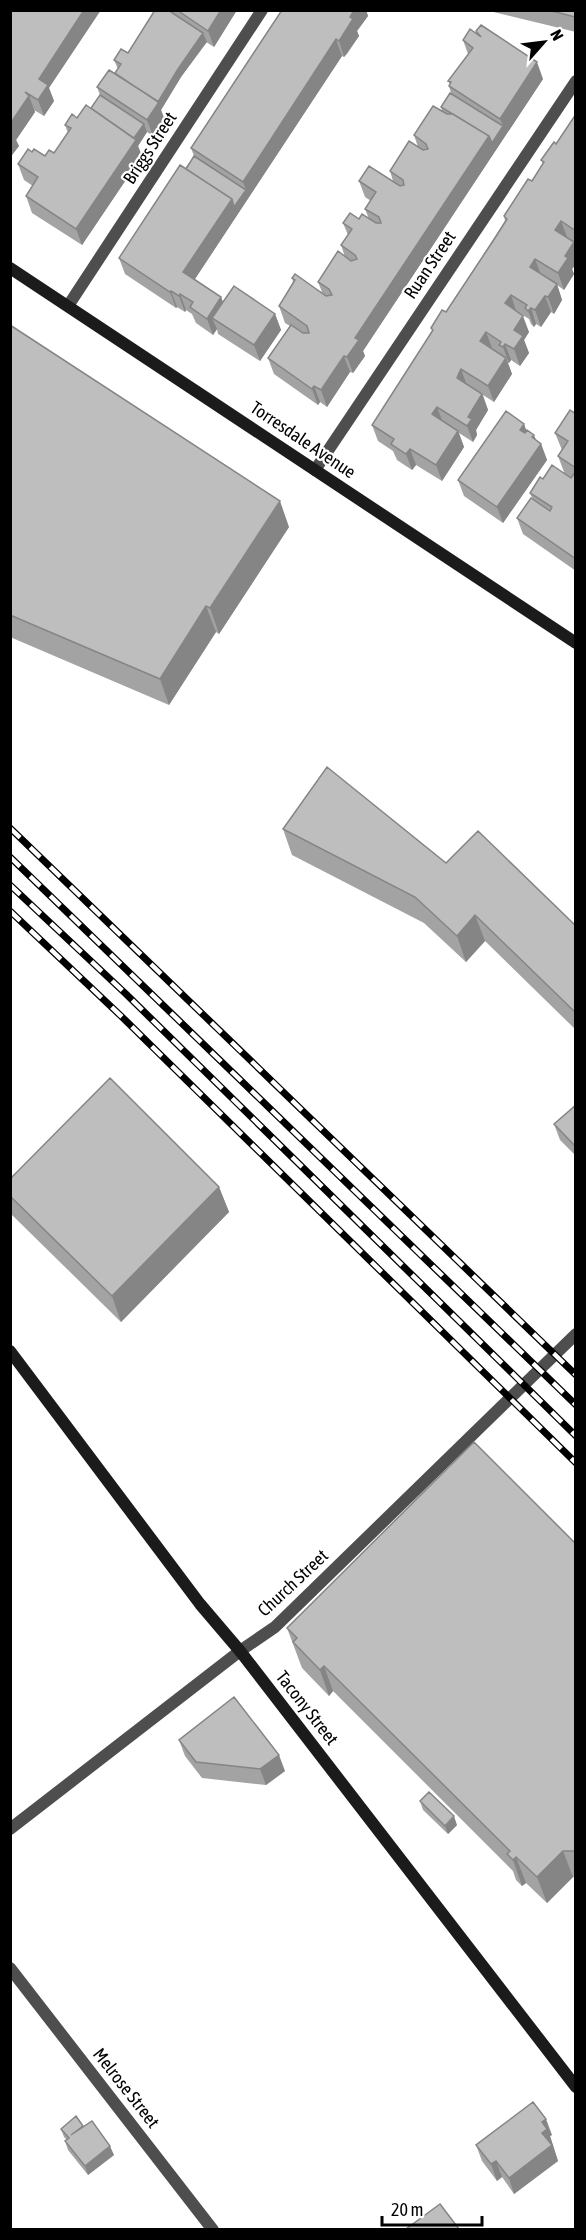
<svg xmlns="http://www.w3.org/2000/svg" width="586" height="2240" font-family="'Asap Condensed',sans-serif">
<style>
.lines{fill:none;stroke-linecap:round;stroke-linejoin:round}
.minor{stroke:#4e4e4e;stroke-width:12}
.secondary{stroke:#1b1b1b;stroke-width:12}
.rail-casing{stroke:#000;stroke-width:7}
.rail{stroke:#fff;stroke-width:4.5;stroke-dasharray:14;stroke-linecap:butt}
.wall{fill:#a3a3a3}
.shaded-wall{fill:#858585}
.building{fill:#bebebe;stroke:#858585;stroke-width:1.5}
.labels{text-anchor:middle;stroke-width:4.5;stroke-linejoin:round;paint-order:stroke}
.street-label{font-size:18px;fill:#000;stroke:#fff}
</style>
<rect width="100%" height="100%" fill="#fff"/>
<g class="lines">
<path class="minor" d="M68,306L262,10
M315,470L576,81
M10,1829L240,1651L275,1627L576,1334
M10,1968L213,2230"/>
<path class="secondary" d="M10,268L576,643
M10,1351L200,1604L240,1651L576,2087"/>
<g class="rail-casing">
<path id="rail" d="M10,828L576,1375
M10,857L576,1405
M10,885L126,994L576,1436
M10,911L121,1016L576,1463"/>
</g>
<use href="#rail" class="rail"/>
</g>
<path class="wall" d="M10,10L49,88L54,101L44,116L34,110L35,112L16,140L19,146L12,155L10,154Z
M155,10H237L214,47L206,42L181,77L161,110L164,118L153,136L147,132L138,146L142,156L82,245L32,213L26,196L33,186L24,180L18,164L32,152L45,156L54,153L68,133L65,125L91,108L100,95L97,87L115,73L118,69L114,60L128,53Z
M282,10H366L368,16L357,31L359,36L347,54L344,57L342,56L195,279L221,297L223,302L275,314L281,330L260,361L218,334L217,329L213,335L196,323L192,314L186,310L185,312L177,307L176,308L125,274L119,258L194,156L191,148Z
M485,10H576V32Z
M476,31L543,79L363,351L365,356L353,373L350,372L327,407L320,402L318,405L274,374L268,358L290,326L285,323L279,306L293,282L292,278L322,292L318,282L345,257L341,245L348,235L343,223L359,219H369L365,209L371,201L365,197L359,181H393L390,171L418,147L414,135L442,111L441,107L451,93L449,86L450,84L448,81L468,54L463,40L477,34Z
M576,114V243L574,242L576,247V264L572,269L574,274L564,290L557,285L562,300L554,314L551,312L541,327L536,324L534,327L531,324L529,319L516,311L529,332L524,340L529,353L520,366L511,360L509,363H508L512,374L494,402L483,395L488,410L476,430L477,435L473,442L459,433L464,447L442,481L416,465L412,470L397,460L393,451L378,441L372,425L432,331L431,328L446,312L505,221L504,216L532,181L543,164L541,160L556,144Z
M10,325L289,527L219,634L216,632L169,705L10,637Z
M576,414V571L523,534L517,518L533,500L530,493L543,479L564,472L558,456L562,450L555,433Z
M524,424L526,431L541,444L547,460L503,523L464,496L458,480Z
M283,829L446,863L576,926V1030L485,941L466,962L424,923L292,855Z
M576,1105V1156L560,1140L554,1124Z
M10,1179L219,1187L229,1212L121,1322L11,1214L10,1211Z
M576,1544V1877H573L547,1903L526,1883L522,1886L516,1880L513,1871L333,1691L329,1696L302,1668L287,1628Z
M179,1740L285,1771L266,1785L202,1778L185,1756Z
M420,1801L457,1825L448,1834L423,1810Z
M83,2126L114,2155L88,2175L68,2150L65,2141L67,2140L64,2137L61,2129Z
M552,2135L550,2136L558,2161L514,2194L502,2177L497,2181L482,2161L476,2145Z"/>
<path class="shaded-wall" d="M84,10H101L49,88L54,101L44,116L38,100L39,79Z
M221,10H237L214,47L208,31Z
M354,10H366L368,16L357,31L359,36L344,57L339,41L350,17Z
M203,33L207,42L181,77L161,110L164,118L153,136L147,120L178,69Z
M336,39L342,56L189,288L183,272L232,199L246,190L243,182Z
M537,62L543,79L363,351L365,356L353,373L347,357L355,338L489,136L503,126L500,119Z
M29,96L35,112L16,140L19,146L12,155L10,150V124Z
M144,124L147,132L138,146L142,156L82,245L76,229Z
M561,221L567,237L555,230Z
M574,242L576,247V264L572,269L574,274L564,290L558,273L565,256Z
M535,259L541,275L530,267Z
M557,284L562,300L554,314L548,297Z
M171,291L177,307L176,308L170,292Z
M180,294L186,310L185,312L179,296Z
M511,295L516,311L505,303Z
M545,296L551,312L541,327L535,310Z
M221,297L227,313L212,318L217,329L213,335L207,319Z
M531,308L536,324L534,327L528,311Z
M275,314L281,330L260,361L254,345Z
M523,316L529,332L524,340L529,353L520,366L514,349V330Z
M486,332L492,348L480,341Z
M505,344L511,360L509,363L503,347Z
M344,356L350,372L327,407L321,390Z
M506,358L512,374L494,402L488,386Z
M461,369L467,386L457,378Z
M314,386L320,402L318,405L312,389Z
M482,394L488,410L476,430L477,435L473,442L467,426L468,417Z
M437,407L443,423L432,414Z
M524,424L530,440L520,430Z
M458,431L464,447L442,481L436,465Z
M534,435L539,447L541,444L547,460L503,523L497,507Z
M410,449L416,465L412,470L406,454Z
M280,501L289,527L219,634L210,608Z
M206,606L216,632L169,705L160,679Z
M475,915L485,941L466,962L457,936Z
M219,1187L229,1212L121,1322L112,1296Z
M324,1666L333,1691L329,1696L320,1670Z
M279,1755L285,1771L266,1785L260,1769Z
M454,1816L457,1825L448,1834L445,1826Z
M563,1851L573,1877L547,1903L537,1877Z
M516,1857L526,1883L522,1886L513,1860Z
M546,2119L552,2135L550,2136L558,2161L514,2194L509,2178L542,2133V2122Z
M110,2146L114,2155L88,2175L85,2166Z
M496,2161L502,2177L497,2181L491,2164Z"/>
<path class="building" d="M10,10H84L39,79L48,85L38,100L25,92L29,96L10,124Z
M155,10H168L203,33L178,69L158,102L115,73L121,64L114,60L121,49L128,53Z
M177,10H221L208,31Z
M282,10H354L350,17L353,19L341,38L339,41L336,39L243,182L191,148Z
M548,10H576V16L575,17Z
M481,25L537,62L500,119L449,86L451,82L448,81L473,48L463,40L470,29L481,37L476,31Z
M109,70L159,102L147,120L97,87Z
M450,93L503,126L492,143L489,136L441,107Z
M100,95L144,124L134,138L91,108Z
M86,105L136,140L76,229L26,196L38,177L18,164L28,149L32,152L34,149L45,156L49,150L54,153L71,128L65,125L72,114L77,118Z
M433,106L447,114H453L489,136L355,338L359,340L347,357L344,356L321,390L314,386L312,389L268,358L291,325L303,333H309L307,326L279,306L295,280L292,278L295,274L326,296L332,295L329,289L318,282L338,251L351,261L357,259L355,255L341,245L352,229L343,223L350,213L359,219L362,214L376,223H381L379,217L365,209L376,192L359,181L369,166L400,186L404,185L403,180L390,171L409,141L423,150L428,149L426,144L414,135Z
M576,114V231L561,221L555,230L574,242L565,256L568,258L558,273L535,259L530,267L557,284L548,297L545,296L535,310L531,308L528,311L525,308L527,305L511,295L505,303L523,316L514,330L523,336L514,349L505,344L503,347L499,345L501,342L486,332L480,341L506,358L488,386L461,369L459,373L457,378L482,394L468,417L472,419L467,426L437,407L432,414L458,431L436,465L410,449L406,454L391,444L394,439L372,425L433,330L431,328L442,310L446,312L495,238L507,219L504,216L528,179L532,181L544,162L541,160L554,142L556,144Z
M194,156L246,190L234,207L232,199L186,169Z
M180,165L232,199L183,272L221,297L207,319L190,307L193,302L180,294L179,296L171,291L170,292L119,258Z
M234,286L275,314L254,345L212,318Z
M10,325L280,501L210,608L206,606L160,679L10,615Z
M570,410L576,414V468L558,456L568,441L555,433Z
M506,411L524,424L520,430L525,433L527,430L534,435L532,437L541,444L497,507L458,480Z
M552,465L571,478L576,471V559L517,518L531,498L550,511L552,507L530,493L540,477L543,479Z
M327,767L446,863L478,831L576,926V1013L475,915L457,936L415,897L283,829Z
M110,1078L219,1187L112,1296L10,1196V1179Z
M576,1105V1146H575L554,1124Z
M474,1442L576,1544V1851H563L537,1877L516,1857L513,1860L507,1854L510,1851L324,1666L320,1670L293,1642L297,1638L287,1628Z
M234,1697L279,1755L260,1769L196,1762L179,1740Z
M429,1792L454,1816L445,1826L420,1801Z
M533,2102L546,2119L542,2122L547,2129L542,2133L552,2145L509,2178L496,2161L491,2164L476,2145Z
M76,2116L83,2126L71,2135L92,2121L110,2146L85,2166L65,2141L69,2138L61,2129Z
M440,2204L459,2229H406Z"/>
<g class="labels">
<g class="street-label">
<text transform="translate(150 148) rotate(-57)" y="6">Briggs Street</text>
<text transform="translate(430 265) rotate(-56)" y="6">Ruan Street</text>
<text transform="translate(303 440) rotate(34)" y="6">Torresdale Avenue</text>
<text transform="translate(293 1583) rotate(-43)" y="6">Church Street</text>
<text transform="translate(307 1708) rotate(52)" y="6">Tacony Street</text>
<text transform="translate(126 2088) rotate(52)" y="6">Melrose Street</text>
</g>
</g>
<rect width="586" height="2240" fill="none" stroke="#000000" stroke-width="24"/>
<g transform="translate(544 42) rotate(62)" stroke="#ffffff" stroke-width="4.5" paint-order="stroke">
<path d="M0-4.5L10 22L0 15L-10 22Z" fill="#000000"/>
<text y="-9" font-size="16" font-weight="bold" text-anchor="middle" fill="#000000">N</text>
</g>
<path d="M382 2216v9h100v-9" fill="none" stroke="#000000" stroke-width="3"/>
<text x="391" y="2216" font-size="18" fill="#000000" stroke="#ffffff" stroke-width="4.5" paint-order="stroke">20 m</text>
</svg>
